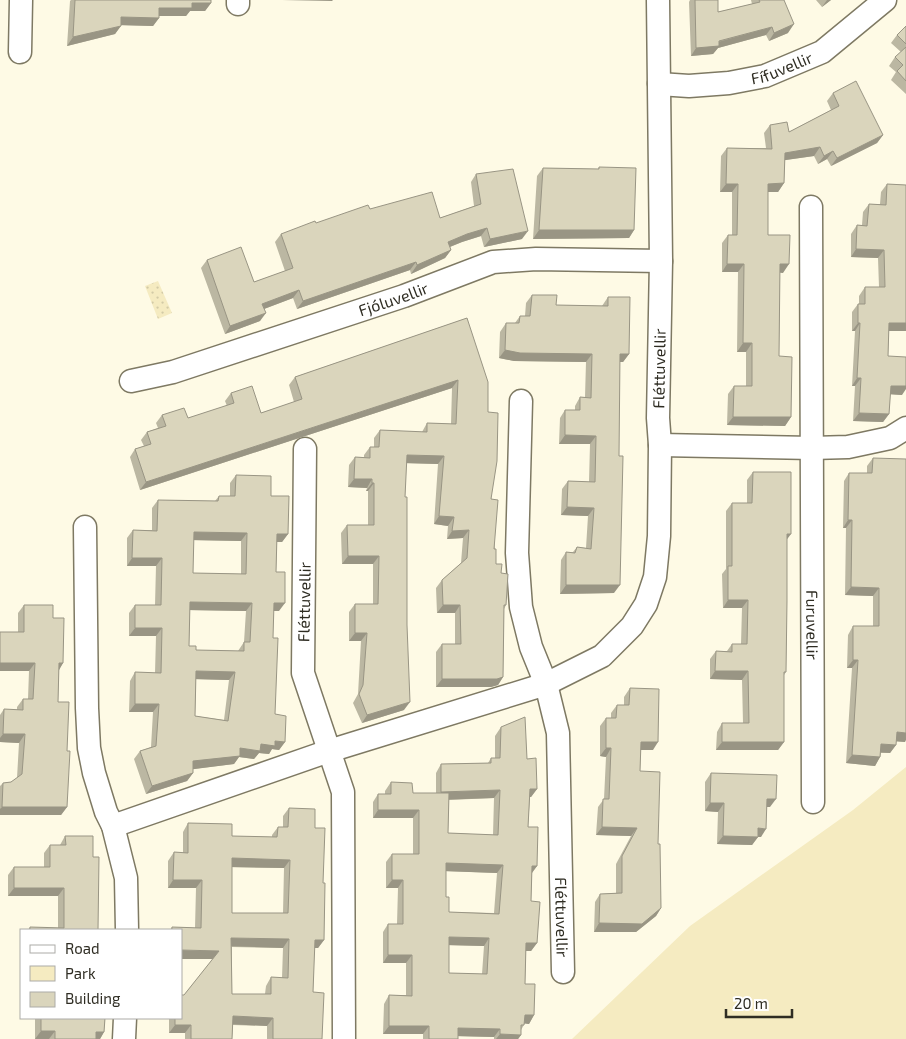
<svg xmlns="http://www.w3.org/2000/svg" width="906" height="1039" font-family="'Exo 2',sans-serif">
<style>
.green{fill:#f5ebc1}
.park{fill:url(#park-dots)}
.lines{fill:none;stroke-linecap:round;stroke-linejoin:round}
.street-casing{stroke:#7e7963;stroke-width:25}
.street{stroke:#fff;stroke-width:22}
.wall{fill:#bbb7a2;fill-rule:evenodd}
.shaded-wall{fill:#999584}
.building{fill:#dad5bc;stroke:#999584;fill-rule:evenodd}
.labels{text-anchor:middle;stroke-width:4;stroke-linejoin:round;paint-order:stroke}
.street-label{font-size:16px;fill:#2f2d23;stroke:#fff}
</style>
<defs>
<pattern id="park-dots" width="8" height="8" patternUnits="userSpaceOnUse" patternTransform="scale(1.25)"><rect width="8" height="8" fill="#f5ebc1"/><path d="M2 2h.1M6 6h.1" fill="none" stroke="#d2caa6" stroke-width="1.8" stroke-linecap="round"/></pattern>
</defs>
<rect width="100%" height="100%" fill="#fefae5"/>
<path class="green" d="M906,767V1039H572L690,926L853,810Z"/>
<path class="park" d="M158,281L172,313L158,319L145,286Z"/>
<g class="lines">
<g class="street-casing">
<g id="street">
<path d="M238,4V0"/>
<path d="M20,52L21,0"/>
<path id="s1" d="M659,84L689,86L729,83L765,76L822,52L885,0"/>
<path id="s2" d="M811,207L813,802"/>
<path id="s3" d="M131,381L173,372L404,296L493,262L536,259L661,261"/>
<path id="s4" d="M521,401L517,553L521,607L531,647L546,684L558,733L563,972"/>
<path d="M660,445L812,448L848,447L890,438L906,428"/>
<path d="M305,449L303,673L343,792L344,1039"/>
<path d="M85,527L87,708L89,748L94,773L106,812L113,826L126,878L127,930"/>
<path id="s5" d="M113,826L329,751L546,684L602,656L632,626L646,604L655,577L659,536L660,445L658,418L661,261L658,0"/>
<path d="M124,1039L125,1018"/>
</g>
</g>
<use href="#street" class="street"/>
</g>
<path class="wall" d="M71,0H211V3L205,11H190L186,16H159V18L153,26L121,25L115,34L67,46L70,1Z
M690,0H718V12L752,4L751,0H784L788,33L769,41L766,35L718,48L713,54L691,56L689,2Z
M816,0H831L822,7Z
M906,26V94L891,80L896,72L889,66L895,57L901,52L891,43L897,35Z
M833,93L883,135L877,143L831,166L827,159L818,164L814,156L785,160L784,183L778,192H768V235L783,273L780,272L779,356L791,417L785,426L727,425L728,394L734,386H746V352H737L738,272H722V243L728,235H732V192H720L721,156L727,148H766L764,133L770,125L789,132L831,110L827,101Z
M599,167L634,230L629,238L533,239L537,176L543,168L598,169Z
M476,174L522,239L484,247L481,236L462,242L450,247L451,250L445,258L411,274L410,270L297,309L293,298L264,309L260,321L225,334L201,268L207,260L254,282L285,271L275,242L281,234L370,209L440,218L474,206L471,182Z
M887,184L906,185V331H889L888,356L902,395L890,394L889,414L883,422L853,421L855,386H852L855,331H852V312L858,304H859V296L865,287H879L878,258L851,257V234L857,225H862L863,212L869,204H880L881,192Z
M532,295L556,305L602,306L608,297L629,354L623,362H620L614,593L560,594L561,560L566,552H573L577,547L586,548L588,516L561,515L562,489L568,481L589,482L590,444H559L560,418L565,410H575V406L580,397H585L586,362L514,361L499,358L500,332L506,323H515L520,316H525L526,303Z
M467,318L488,412L491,499L496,564L501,573L506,605L504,609L503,677L498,685L491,687H436V652L442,644H455V613H437L436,588L442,580L461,563L463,538L447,539L448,526L434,524L438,464L406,463L405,497L404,710L362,723L353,703L358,694L361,641H349V612L355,604H373V564H342L341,533L347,525H368V491H366L367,488L348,487L349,465L355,457H364V455L370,447H374V438L380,430L422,432L427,423L451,424L452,388L140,490L130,457L135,449L144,446L141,440L147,432L158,428L156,423L162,415L188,418L227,406L225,401L231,393L261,413L294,402L289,385L295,377Z
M873,458L905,742L896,741V745L890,753H881L880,757L875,766L846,763L852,668H847L848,635L853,626H873V596L845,595L846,528H843L844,481L849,473H867V466Z
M753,472L787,539L786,672L784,675V742L778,750H716L717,732L722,723H743L742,680L710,679V659L716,651H727L732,644H741L742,608H723L722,574L726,569V511L732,503H747V480Z
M236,475L271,496L288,534L282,542H277L276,572L279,611H273V638L275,714L285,742L279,750L272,749L269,754L259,753L254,759L239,757L234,764L193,769V773L187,781L146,794L134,759L140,751L151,747L153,712H129L130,681L135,672L155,673L156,636H129V613L135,605H155L156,566H127V538L133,530H152V508L158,500L215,501L219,496H230V483ZM193,540L241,541V574L193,573ZM190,610L246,611L244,642L238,651L196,650L189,646ZM196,679L229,680L224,720L195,716Z
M24,605L53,618L63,663L59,669L58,702L67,751V807L61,815H0V786L3,783L11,782L17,778L19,743L0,742V715L4,709L17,710V707L23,699H28L29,671L18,632V613Z
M630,688L653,750H641L640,771L658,844L661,908L656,916L636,932H594L595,902L600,894L616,893V864L631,836L596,835L598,807L604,799L606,757L600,756V726L606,718H611V713L617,705H624V697Z
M501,727L527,759L537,789L531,797H530L528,827L537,866L532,873L531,901L537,943L531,951H526L525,984L534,1015L529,1024L525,1023L521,1030V1035L518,1039H494V1037L458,1036V1039H423V1034H383L384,1004L389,995H406V963H383V932L388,924H397L398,888H386V862L392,854H413V818H373V802L378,794H385V791L391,782L413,793H436V773L441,764L488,763L491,758H495V736ZM494,798L493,835L448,833L449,800ZM446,871L497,873L494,913L449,912L446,897ZM449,945L484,946L482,974L449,973Z
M711,773L770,807H767L761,837H758L752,845L717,844L718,812L705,811V782Z
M289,808L315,828L323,883L324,940L318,948H314L313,992L322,1039H267V1026L233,1025L232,1039H185V1033H169V1018H181L184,995L213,959L181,930H170L172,927L195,928L196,888H168V861L174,852L183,853V832L188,823L232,836L272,837V835L278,827H283V816ZM232,867L284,868L283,913H232ZM232,947L283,948L282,978L271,977L266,986L265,994H232Z
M65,836L93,857L98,930H28L30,927L58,928V896H8V875L14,867H44V853L50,845H60Z
M35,1018H105L104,1032L100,1039H35Z"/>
<path class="shaded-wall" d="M282,0H333L332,1Z
M827,0H831L822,7Z
M192,3H211L205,11H190L186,16H153L159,8Z
M121,17L159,18L153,26L115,25Z
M794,24L788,33L769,41L774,33Z
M121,26L115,34L67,46L73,37Z
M772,27L766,35L718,48L713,54L691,56L696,48Z
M883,135L877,143L831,166L837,158Z
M820,147L814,156L779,161L785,153Z
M833,151L827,159L818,164L824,156Z
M784,183L778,192H763L768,184Z
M726,184H738L732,192H720Z
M487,228L481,236L462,242L442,250L448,242L467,234Z
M539,230H634L629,238L533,239Z
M528,231L522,239L484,247L490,239Z
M856,249L884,250L878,258L851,257Z
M451,250L445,258L411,274L417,265Z
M416,262L410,270L297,309L303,301Z
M727,264H744L738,272H722Z
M780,264H789L783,273L774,272Z
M299,290L293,298L256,312L262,304Z
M266,313L260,321L225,334L230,326Z
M858,323H860L855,331H852Z
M889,323H906V331H883Z
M743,343H752L746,352H737Z
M505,350L592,354L586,362L514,361L499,358Z
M620,354H629L623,362H614Z
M857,378H861L855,386H852Z
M458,380L452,388L140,490L146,482Z
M891,386H906V389L902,395L885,394Z
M859,413L889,414L883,422L853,421Z
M733,417H791L785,426L727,425Z
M565,435L596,436L590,444H559Z
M407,455L444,456L438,464L401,463Z
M354,479H372L367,488L348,487Z
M372,483H374L368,491H366Z
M567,507L594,508L588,516L561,515Z
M439,516L454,517L448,526L434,524Z
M848,520H852L846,528H843Z
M469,530L463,538L447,539L452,531Z
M194,532L247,533L241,541L188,540Z
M277,534H288L282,542H271Z
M787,534H791L785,542Z
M348,556H379L373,564H342Z
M132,558H162L156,566H127Z
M566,585H620L614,593L560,594Z
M851,587L879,588L873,596L845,595Z
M728,600H748L742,608H723Z
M190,602L252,603L246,611L184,610Z
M274,603H285L279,611H268Z
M443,605H460L455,613H437Z
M135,628H162L156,636H129Z
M355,633H367L361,641H349Z
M853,660H858L852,668H847Z
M0,663H35L29,671H0Z
M59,663H63L58,672Z
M196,671L235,672L229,680L190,679Z
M715,671H748L742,680L710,679Z
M503,677L498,685L491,687H436L442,679Z
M410,702L404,710L362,723L367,715Z
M135,704H159L153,712H129Z
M897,732L906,733V740L905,742L891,741Z
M3,734H25L19,743L0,742V738Z
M275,741L285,742L279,750L272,749L269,754L259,753L254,759L239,757L234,764L187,770L193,761L240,748Z
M641,742H658L653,750H635Z
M722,742H784L778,750H716Z
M881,744L896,745L890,753L875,752Z
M606,748H611L606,757L600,756Z
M852,755L880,757L875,766L846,763Z
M193,773L187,781L146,794L152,786Z
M530,789H537L531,797H524Z
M500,790L494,798L436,800L441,792Z
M767,799H776L770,807H762Z
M710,803H724L718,812L705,811Z
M2,807H67L61,815H0V809Z
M378,810H419L413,818H373Z
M602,827L637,828L631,836L596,835Z
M758,828L766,829L761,837H752Z
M723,836L758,837L752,845L717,844Z
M232,858L290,860L284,868L226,867Z
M446,863L503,865L497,873L441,871Z
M532,866H537L531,874Z
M173,880H202L196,888H168Z
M392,880H403L398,888H386Z
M14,888H64L58,896H8Z
M661,908L656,916L636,932H594L599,923Z
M449,937L489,938L484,946L443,945Z
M231,938L289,939L283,948L226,946Z
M315,940H324L318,948H309Z
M526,943H537L531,951H521Z
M181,950L219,951L214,959H181Z
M388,955H412L406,963H383Z
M525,1015H534L529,1024L519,1023Z
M233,1016L273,1018L267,1026L227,1024Z
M175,1025H191L185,1033H169Z
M389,1026H429L423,1034H383Z
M458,1028L500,1029L494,1037L452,1036Z
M41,1031H55L49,1039H35Z
M96,1032H104L100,1039H92Z
M500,1034L521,1035L518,1039H496Z"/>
<path class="building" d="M75,0H211V3H192V8H159V18L121,17V26L73,37Z
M695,0H718V12L760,2L759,0H784L794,24L774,33L772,27L719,41V46L696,48Z
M906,26V44L897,35Z
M906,47V81L897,71L903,65L895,57Z
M856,81L883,135L837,158L833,151L824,156L820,147L785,153L784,183L768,184V235H790L789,264H780L779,356L792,357L791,417H733L734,386H752V343H743L744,264H727L728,235H737L738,184H726L727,148L772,149L770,125L787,122L789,132L839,106L833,93Z
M599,167L636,168L634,230H539L543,168L599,169Z
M513,169L528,231L490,239L487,228L467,234L448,242L451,250L417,265L416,262L303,301L299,290L262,304L266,313L230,326L207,260L241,247L254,282L293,268L281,234L315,221L316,223L368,205L370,209L432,192L440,218L481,204L476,174Z
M887,184L906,185V323H889L888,356L906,357V386H891L889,414L859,413L861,378H857L860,323H858V304H865V287H885L884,250L856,249L857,225L867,226L869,204L886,205Z
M532,295H557L556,305L608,306V297H630L629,354H620L619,456H623L620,585H566V552L575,553L577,547L591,549L594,508L567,507L568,481L595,482L596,436L565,435V410H580V397L591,398L592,354L520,353L505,350L506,323H519L520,316H530Z
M467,318L488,382V412L498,413L497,461L491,499L498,500L494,549H496V564H502L501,573L508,574L506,605H504L503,677L497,679H442V644H461L460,605H443L442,580L467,558L469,530L452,531L454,517L439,516L444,456L407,455L405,497H407V625L410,702L367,715L359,694L363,685L367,633H355V604H378L379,556H348L347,525H374V483H372V479H354L355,457L370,458V447H379L380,430L427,432V423L456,424L458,380L146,482L135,449L151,444L147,432L166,426L162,415L184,408L188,418L234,403L231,393L252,386L261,413L302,399L295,377Z
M873,458L906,459V733L897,732L896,745L881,744L880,757L852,755L858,660H853V626H879V588L851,587L852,520H848L849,473H872Z
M753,472H791V534H787V601L786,672H784V742H722V723H749L748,671H715L716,651L732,652V644H747L748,600H728V566H732V503H752Z
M236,475L271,476V496H289L288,534H277L276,572H285V603H274L273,638H278L275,714L286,716L285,742L275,741V746L261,744L260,751L240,748V756L193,761V773L152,786L140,751L156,746L159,704H135V672L161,673L162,628H135V605H161L162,558H132L133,530L157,531L158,500L218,501L219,496H235ZM194,532L247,533L246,574L193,573ZM190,602L252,603L250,642H244V651L196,650V646H189ZM196,671L235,672L228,721L195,716Z
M24,605H53V618H64L63,663H59L58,702H69L67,751H70L67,807H2L3,783L11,782L22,774L25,734H3L4,709L23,710V699H33L35,663H0V632H24Z
M630,688L659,689L658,742H641L640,771L660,772L658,844H660L661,908L642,924L599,923L600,894L622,893V856L637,828L602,827L603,799H609L611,748H606V718H616L617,705H629Z
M525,717L527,759L536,758L537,789H530L528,827H538L537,866H532L531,901L540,902L537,943H526L525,984H535L534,1015H525L524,1025H521V1035L500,1034V1029L458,1028V1039H429V1026H389V995L412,996V955H388V924H403V880H392V854H419V810H378V794H391V782L412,783L413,793H449L448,833L498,835L500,790L441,792V764L491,763V758H500L501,727ZM446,863L503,865L499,914L449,912V897H446ZM449,937L489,938L487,974L449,973Z
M711,773L777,775L776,799H767L766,829L758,828V837L723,836L724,803H710Z
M289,808L315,809V828H325L323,883H325L324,940H315L313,992L324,993L322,1039H273V1018L233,1016L232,1039H191V1025H175V1018H181V995H184L219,951L181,950V930H172V927L201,928L202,880H173L174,852L188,853V823L232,824V836L277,837L278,827H288ZM232,858L290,860L288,913H232ZM231,938L289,939L288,978L271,977V994H232Z
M65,836H93V857H99L98,930H30V927L64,928V888H14V867H50V845H66Z
M41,1018H105L104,1032H96V1039H55V1031H41Z"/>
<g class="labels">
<g class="street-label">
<text dy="6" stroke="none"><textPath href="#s1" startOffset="125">Fífuvellir</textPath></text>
<text dy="6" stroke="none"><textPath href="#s3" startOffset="275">Fjóluvellir</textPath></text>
<text dy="6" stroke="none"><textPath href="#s5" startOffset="824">Fléttuvellir</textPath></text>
<text transform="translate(304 602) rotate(-89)" y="6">Fléttuvellir</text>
<text dy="6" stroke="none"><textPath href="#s2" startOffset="418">Furuvellir</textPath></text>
<text dy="6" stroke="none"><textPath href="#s4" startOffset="522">Fléttuvellir</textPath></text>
</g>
</g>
<rect x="20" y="929" width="162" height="90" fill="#ffffff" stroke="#acaba7"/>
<rect x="30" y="945" width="25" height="8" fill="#ffffff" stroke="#acaba7"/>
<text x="65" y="954" font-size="15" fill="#2f2d23">Road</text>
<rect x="30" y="966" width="25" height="15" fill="#f5ebc1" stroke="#acaba7"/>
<text x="65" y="979" font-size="15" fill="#2f2d23">Park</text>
<rect x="30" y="992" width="25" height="15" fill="#dad5bc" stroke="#acaba7"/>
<text x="65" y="1004" font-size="15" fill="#2f2d23">Building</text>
<path d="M726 1009v8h66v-8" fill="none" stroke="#2f2d23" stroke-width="2.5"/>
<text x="734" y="1009" font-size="15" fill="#2f2d23" stroke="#ffffff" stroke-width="4" paint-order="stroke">20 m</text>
</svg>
